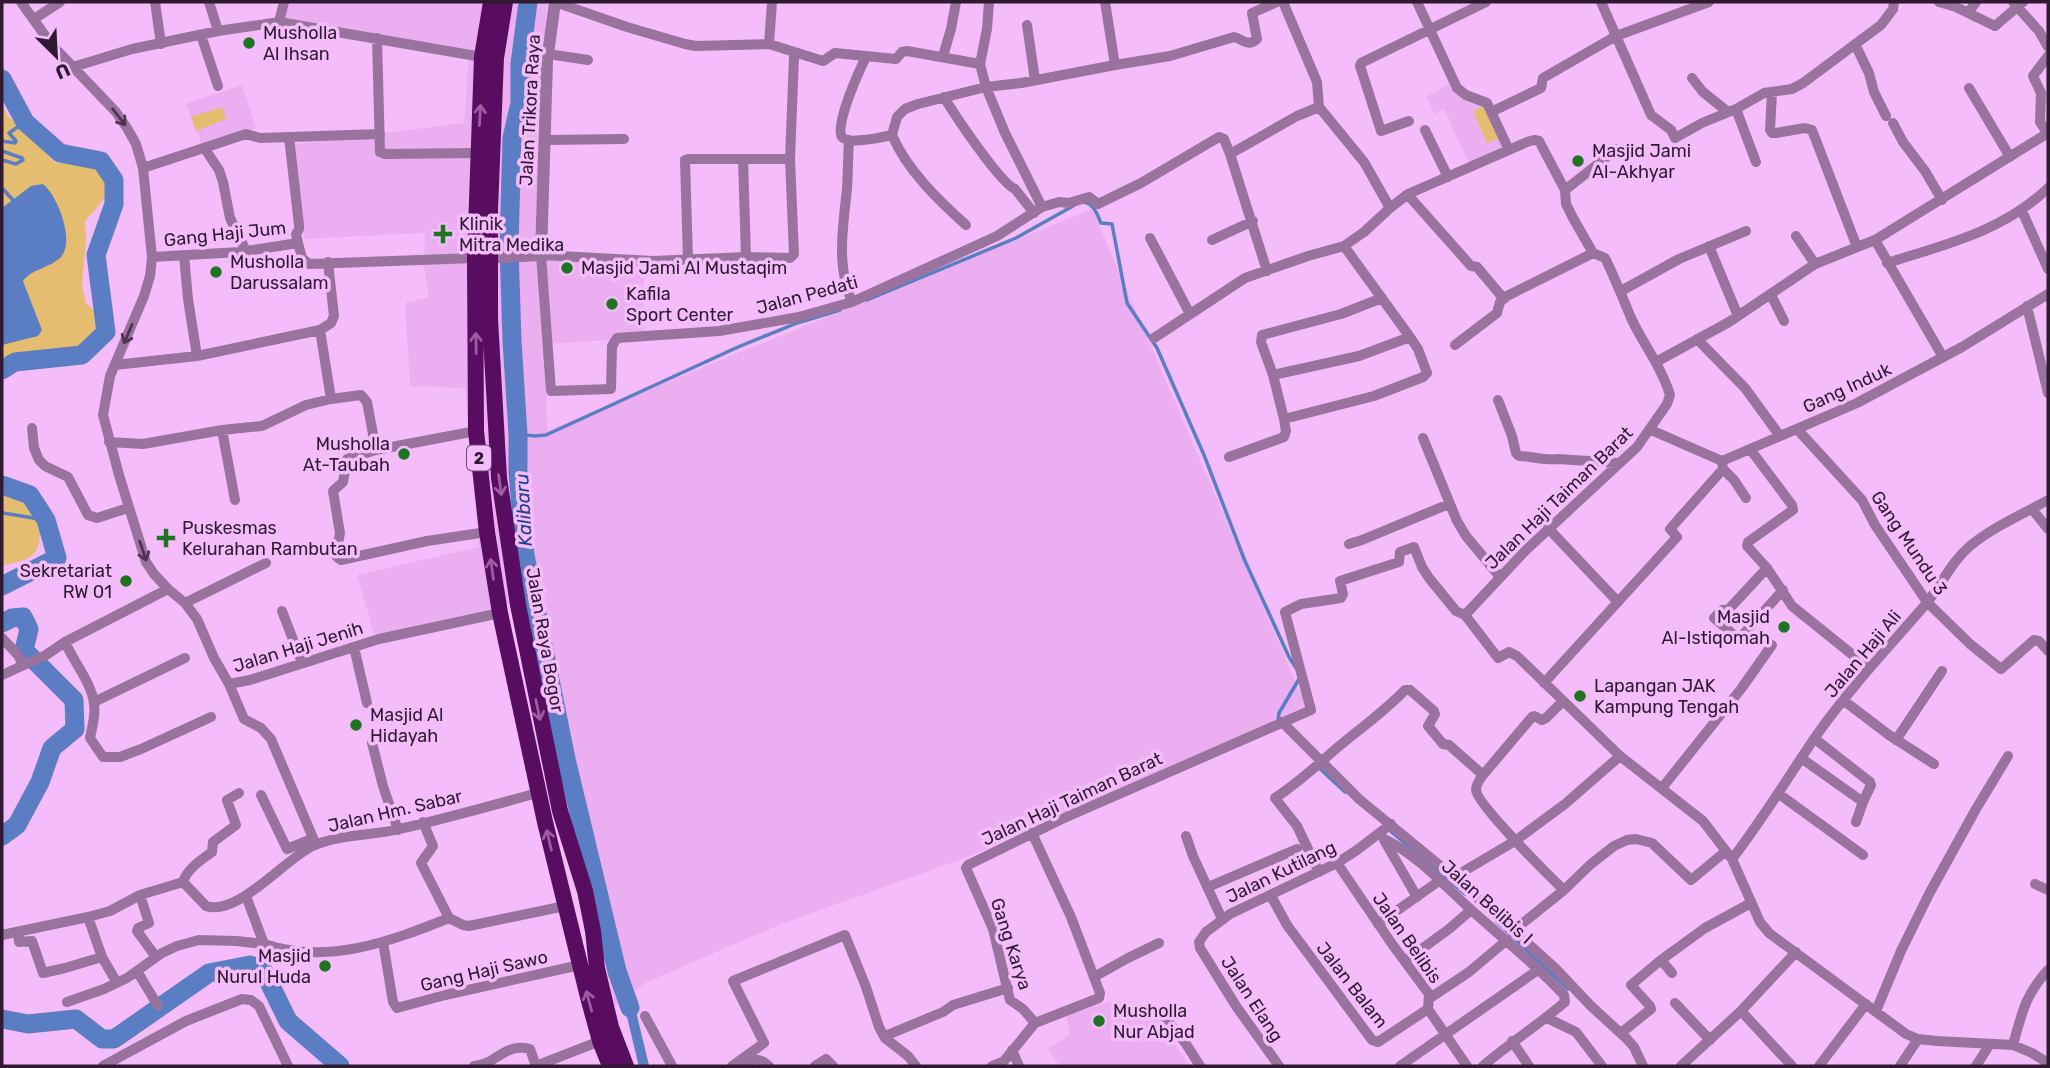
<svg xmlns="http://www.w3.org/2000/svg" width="2050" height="1068" font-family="Rubik,sans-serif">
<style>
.built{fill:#ebaef1}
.green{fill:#e4bd70}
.water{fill:#5b7dc4}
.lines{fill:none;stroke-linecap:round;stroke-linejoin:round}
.stream{stroke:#5b7dc4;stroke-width:3.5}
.canal{stroke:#5b7dc4;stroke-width:10}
.river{stroke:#5b7dc4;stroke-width:19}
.minor{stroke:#9a729e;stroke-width:10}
.tertiary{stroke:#9a729e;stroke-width:12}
.trunk{stroke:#580d60;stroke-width:16}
.oneway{stroke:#9e5ca5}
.oneway2{stroke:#4f3452}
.poi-dot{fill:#1e7420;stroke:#f4bcfa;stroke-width:2.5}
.labels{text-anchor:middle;stroke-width:7;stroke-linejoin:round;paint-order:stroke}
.shield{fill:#f4bcfa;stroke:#6a4b6d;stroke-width:2}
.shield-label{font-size:16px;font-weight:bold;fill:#2f1a31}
.poi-label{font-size:18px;fill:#2f1a31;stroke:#f4bcfa;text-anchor:start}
.street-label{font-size:18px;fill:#2f1a31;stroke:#f4bcfa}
.water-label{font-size:19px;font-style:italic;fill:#1a3f93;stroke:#f4bcfa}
</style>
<rect width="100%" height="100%" fill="#f4bcfa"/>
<path class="built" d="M280,2H547L538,127V252L644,258L643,338L545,344L547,431L1092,209L1306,706L965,858L784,923L647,982L615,1006L521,601L376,640L357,575L479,547L465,388L410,386L405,303L429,297L424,267L425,233L304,239L291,145L464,123L469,56L274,23Z
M1452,82L1485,104L1507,149L1470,166L1444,109L1435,114L1426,97Z
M242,85L256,128L203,148L186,104Z
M1111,1001L1150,1008L1190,1066H1060L1048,1049L1070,1034L1066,1015Z"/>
<path class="green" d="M2,104L8,116L56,163H90L104,170C114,195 100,203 85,221L86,240L82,285L86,303L100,316V322L94,335L78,347L8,357L2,359Z
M1484,106L1499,138L1487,143L1473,111Z
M222,107L226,119L196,131L191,117Z
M2,492C10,494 21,496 27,503C40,516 47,546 29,558C21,562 10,563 2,566Z"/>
<path class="water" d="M43,184C58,196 76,243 60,258C49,268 32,269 23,281L42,330L38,336L2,345V208L31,186Z"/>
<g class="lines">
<path class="stream" d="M2,141L15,143L16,141L9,133L25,122
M2,151L22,158L23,160L16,164L2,160
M2,188L13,200
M1084,202C1094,204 1097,214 1101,223L1112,224L1127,303L1157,348L1204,455L1245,561L1289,657L1296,668
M867,300L1016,238L1073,206
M518,434L535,436L546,435L738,347L797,323L840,310
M3,513L46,520
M1278,721L1279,713L1299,679
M1317,766L1345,792
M1388,829L1465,894
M1497,922L1568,989"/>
<path class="canal" d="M630,1008L644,1066"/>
<path class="river" d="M528,2L520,64V103L512,138L509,247L512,341L518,434V472L525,555L566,759L617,971L630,1008
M2,79L25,122L60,153L101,161L114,180V204L96,255L106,332L82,355L15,362L2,370
M2,485L30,495L46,520L57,558L2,586
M2,623L12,618L23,617L29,629L24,650L74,700L75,729L52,748L40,782L17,825L2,836
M2,1019L28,1024L76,1019L102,1039H114L209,973L250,965L263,970L288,1021L340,1066"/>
<path class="minor" d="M21,2L51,44L116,112L127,128L136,144L143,168L152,257L150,276L144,296L110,376L103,415L119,475L146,562L154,574L168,589
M155,2L161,44
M209,2L218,31
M555,2L627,27L685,44L696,46L769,44L823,61L835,53L896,59L902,52L907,51L980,64
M989,2L987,29L980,64L986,87L1005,133L1042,207
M1105,2L1115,65L1170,56L1234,37C1244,40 1248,47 1257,39L1252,13L1277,2
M1283,2L1317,82L1319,107L1364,162L1390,208
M1417,2L1457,88L1466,95L1487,103L1509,150
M1601,2L1651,115L1671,130L1675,138L1702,123L1736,109L1764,93L1792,89L1803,83L1881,25L1893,9L1894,2
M1939,2L1956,7L1995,26L2023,2
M2013,2L2039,31L2048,47
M1968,13L1976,2
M34,19L60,2
M279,22L284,2
M1027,25L1035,80
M201,35L218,86
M377,38L380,152L385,154L478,153
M769,44L772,2
M1855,44L1869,73L1874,92L1886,116
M548,54L588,60
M943,56L951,29L956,2
M866,57C860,69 834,126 842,137C848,145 883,137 892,135L897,117L905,109L918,104L986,87L1021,83L1115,65
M73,67L132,49L218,31L279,22L482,57
M1692,78L1703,92L1728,112
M1969,88L2010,157
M1772,92L1770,130L1772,133H1776L1805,128L1812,130L1857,247
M944,97C954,114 1000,183 1015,189L1034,213
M1736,109L1756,162
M1491,112L1541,88L1543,78L1616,36L1709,2
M1409,121L1381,131L1360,66L1361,63L1486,2
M1893,123L1903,142L1925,171L1942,200
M1425,130L1448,177
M2048,134L2040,122L2041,93L2033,76L2048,56
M892,135C907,170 938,200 966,225
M289,137L299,225V229L296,234L298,243
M546,140L624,139
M849,140C848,156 848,173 847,189C843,227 836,266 852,302
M205,149L219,170L223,182L230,218L246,251
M1230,154L1297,116L1319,107
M743,159L746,257
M790,159L794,254L790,258L746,257L653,261L541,255L551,391L611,389L612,346L617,338L719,331L799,317L852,302L997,236L1042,207L1059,202L1069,203L1089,197L1098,204L1141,183L1219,137L1224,139L1230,154L1267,271
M143,168L246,134L260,138L380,134
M1565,190L1617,149
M1408,195L1471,266L1477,267L1504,299
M2022,211L2048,269
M1796,236L1815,264
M1150,238L1190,314
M1212,240L1253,221
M1875,240L1943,357
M1344,246L1410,337L1418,349L1427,373L1423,377L1374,396L1284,419L1273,375L1261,342L1262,335L1341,314L1382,298
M1709,246L1738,316
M184,255L188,299L197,356
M152,257L240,252L298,243L302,258L309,264L475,258
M688,260L685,160L688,159H790L794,57
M1887,263C1944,245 2004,231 2048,188
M1621,291L1679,259L1746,231
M1771,295L1784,321
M2027,306L2048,393
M320,330L331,399
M1154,338L1245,278L1308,256L1344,246L1364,232L1390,208L1408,194L1527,142L1534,140L1539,141L1565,190L1566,204L1573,218L1593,253L1605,258C1615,278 1623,299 1632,320C1644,345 1662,368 1670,395L1667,404L1637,447L1526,550L1465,615
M1697,339L1745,388L1780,436
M1455,345L1497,313L1500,302L1507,296L1593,253
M1656,362L1729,322L1815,264L1875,240L2048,133
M115,365L197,356L320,330L331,323L334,316L328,262
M1273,375L1359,356L1410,337
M1498,400L1512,436L1516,453L1519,456C1531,456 1546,461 1558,459L1619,463
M32,428L34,448L39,460L45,466L68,477L88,515L97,518L128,508
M1797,429L1862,500L1875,525L1927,602L1970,644L2001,669L2034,640L2039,641L2048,651
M222,430L235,500
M1651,430L1722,461L1857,403L1962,347L2048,294
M476,431L376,450L347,459L343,482L333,491L340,533L336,556L341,560L427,541L487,532
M1423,438L1457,521L1466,536L1500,577
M109,442L143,444L222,430L262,426L306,405L331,399L361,395L367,402L376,450
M1750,449L1792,505L1793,510L1748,542L1747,546L1767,568L1792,606L1869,668
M1229,457L1284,437L1286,431L1284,419
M1723,469L1734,480L1746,498
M2032,509L2048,529
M1548,528L1618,602
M1349,544L1362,540L1449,504
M1767,568L1728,610H1722L1714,618L1739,639L1783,590
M185,603L266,563
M282,611L302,663
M2,638L18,655L23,665
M65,642C73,661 92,683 94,704C96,715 92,727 90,738L103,757H120L141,749L211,717
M354,647L367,703
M2,675L46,655L65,642L168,589L185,603L197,619L214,658L229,684L250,680L379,639L500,613
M1544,683L1677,537L1670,529L1723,469L1722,461
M229,684L244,719L261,728L271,739L316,845
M1843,700L1889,735L1934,764
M1563,701L1546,718L1542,720L1534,716L1532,717L1483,775C1480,779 1476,784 1476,790C1476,803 1550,877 1564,890
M94,702L185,658
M1282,722L1359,799L1454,877L1555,968L1591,1006L1627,1039L1634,1047L1643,1066
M1815,739L1870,782L1871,785L1863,802L1856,822
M1896,740L1942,671
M372,743L383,786L398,830
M1801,758L1863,802
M1662,788L1741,689L1772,645
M1779,794L1863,855
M261,795L287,849L312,839
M423,822L433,846L421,863L449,918
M1186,836L1193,856L1222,919
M1384,839C1416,854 1442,883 1468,907C1500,936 1535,964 1564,995L1565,1002C1538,1025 1509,1044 1483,1066
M1384,840L1417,897
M1732,859C1763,819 1788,777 1816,736C1849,689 1888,648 1925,605C1941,586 1951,562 1970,546C1993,527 2023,514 2048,500
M1337,863L1392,944L1429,994L1428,1009L1467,1066
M1319,872L1297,826L1275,798C1295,785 1312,770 1330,754C1355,732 1382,714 1405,690H1410L1434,711L1435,714L1428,726L1443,744L1449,745L1483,775
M1454,877L1515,841L1565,804L1620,756
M183,882C187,869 201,860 212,852L213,842L236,825L227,800L239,793
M2035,884L2048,890
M1208,887L1297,849
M140,895L149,923L138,928L137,931L156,957
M246,896L264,944C328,965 389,942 449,918
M1271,896L1287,925L1372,1040L1378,1042L1428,1009
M88,917L102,957L117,983
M449,918L463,925L469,926L565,906
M1378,924L1439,881
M1513,931L1564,890L1591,864L1614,846L1627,840L1636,839L1652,843L1691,880L1726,851
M18,932L19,942L32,941L43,973L65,968L102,957
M2,935L88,917L110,911L140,895L183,882L206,906C238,917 286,857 315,845C341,834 371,836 399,829C445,819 492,805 538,793
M383,942L393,1002L397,1008L445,995L580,965
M1405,961L1449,929L1471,910
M137,971L158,1006
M1672,973L1661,960L1705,928L1751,903
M1094,977L1128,958L1159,943
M1430,998L1469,972L1507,940
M67,1002L104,989L127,978L162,953L177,946L199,940L236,941L264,944
M1675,1003L1710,1040
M1159,1010L1186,1044L1200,1066
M1741,1011L1792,1066
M1876,1011L1901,951L1929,894L1976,809L2008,756
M645,1016L672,1066
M1547,1018L1576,1032L1602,1066
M1035,1023L1023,1009L1010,1000L993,929L966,868L968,865L1062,819L1311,710L1285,612L1301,604L1341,598L1343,594L1340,581L1399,562L1400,552L1414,547L1422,567L1429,578L1456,611L1465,615L1498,658L1509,652L1517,656L1620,756L1703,821L1732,859L1760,922L1769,933L1906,1034L1918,1039L1937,1041L2013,1045L2032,1053L2048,1063
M1621,1033L1651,1009L1650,1006L1631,985L1661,960
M885,1036L943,1012L953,1005L1008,988
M1512,1041L1529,1066
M2013,1045C2022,1013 2025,995 2048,970
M1012,1050L1019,1066
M741,1064C752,1059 760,1057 769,1066
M103,1066L186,1021L242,999L251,1000L259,1006L288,1066
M474,1066C480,1065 487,1063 492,1060C505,1052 513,1045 530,1049L536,1066L600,1041
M732,1066L764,1043L733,981L845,935L866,987L879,1027L885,1038L908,1056L916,1066
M815,1066L826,1059L833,1066
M992,1066L1004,1061L1035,1023L1099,998L1100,993L1071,917L1032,833
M1279,1066L1236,1006L1200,948L1199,942L1206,932L1230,914L1337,863L1357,850L1391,824
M1400,1066L1538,970
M1681,1066L1741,1011L1796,952
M1819,1066L1866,1004
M1900,1066L1918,1039
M1976,1066L1990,1044"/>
<path class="tertiary" d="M481,258L541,255L547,61L555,2"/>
<path class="trunk" d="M491,2L482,57L475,258L476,431L487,532L500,613L545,822L589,1001L600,1041L610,1066
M505,2L496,58L490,210V319L499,478L518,605L560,811L585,891L593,931L597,968L611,1027L626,1066"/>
</g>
<defs><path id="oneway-shaft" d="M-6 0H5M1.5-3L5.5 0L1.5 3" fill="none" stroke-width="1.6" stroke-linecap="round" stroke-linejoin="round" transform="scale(1.75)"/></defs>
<g class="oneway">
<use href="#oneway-shaft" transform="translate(480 115) rotate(-87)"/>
<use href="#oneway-shaft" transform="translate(476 343) rotate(-91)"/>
<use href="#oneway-shaft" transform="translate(500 485) rotate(82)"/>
<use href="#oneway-shaft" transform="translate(492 569) rotate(-98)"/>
<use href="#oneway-shaft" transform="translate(538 710) rotate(78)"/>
<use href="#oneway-shaft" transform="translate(549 840) rotate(-103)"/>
<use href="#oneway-shaft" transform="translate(589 1001) rotate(-105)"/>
</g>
<g class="oneway2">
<use href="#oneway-shaft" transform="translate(119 117) rotate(52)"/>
<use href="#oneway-shaft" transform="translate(128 334) rotate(113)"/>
<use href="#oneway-shaft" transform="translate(143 551) rotate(71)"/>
</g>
<g class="poi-dot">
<circle cx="249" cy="43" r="7"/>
<circle cx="1578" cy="161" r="7"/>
<path d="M439.5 223.5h7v7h7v7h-7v7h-7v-7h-7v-7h7z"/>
<circle cx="567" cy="268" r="7"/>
<circle cx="216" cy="272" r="7"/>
<circle cx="612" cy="304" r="7"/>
<circle cx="404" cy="454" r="7"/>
<path d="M162.5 527.5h7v7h7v7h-7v7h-7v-7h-7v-7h7z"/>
<circle cx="126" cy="581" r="7"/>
<circle cx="1784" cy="627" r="7"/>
<circle cx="1580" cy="696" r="7"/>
<circle cx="356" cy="725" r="7"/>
<circle cx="325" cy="966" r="7"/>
<circle cx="1099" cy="1021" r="7"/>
</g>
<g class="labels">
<rect class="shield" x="467" y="445.5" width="24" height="25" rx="5"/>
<g class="shield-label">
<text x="479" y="464">2</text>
</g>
<g class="poi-label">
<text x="263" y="39">Musholla<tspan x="263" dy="21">Al Ihsan</tspan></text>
<text x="1592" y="157">Masjid Jami<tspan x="1592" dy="21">Al-Akhyar</tspan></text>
<text x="459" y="230">Klinik<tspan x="459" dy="21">Mitra Medika</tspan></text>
<text x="230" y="268">Musholla<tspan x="230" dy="21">Darussalam</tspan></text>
<text x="581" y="274">Masjid Jami Al Mustaqim</text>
<text x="626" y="300">Kafila<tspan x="626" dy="21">Sport Center</tspan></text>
<text x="390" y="450" text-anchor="end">Musholla<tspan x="390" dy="21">At-Taubah</tspan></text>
<text x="182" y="534">Puskesmas<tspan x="182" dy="21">Kelurahan Rambutan</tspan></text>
<text x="112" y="577" text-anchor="end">Sekretariat<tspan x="112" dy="21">RW 01</tspan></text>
<text x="1770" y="623" text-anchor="end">Masjid<tspan x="1770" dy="21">Al-Istiqomah</tspan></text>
<text x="1594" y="692">Lapangan JAK<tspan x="1594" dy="21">Kampung Tengah</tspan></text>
<text x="370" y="721">Masjid Al<tspan x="370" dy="21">Hidayah</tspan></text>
<text x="311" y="962" text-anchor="end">Masjid<tspan x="311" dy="21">Nurul Huda</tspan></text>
<text x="1113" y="1017">Musholla<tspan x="1113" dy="21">Nur Abjad</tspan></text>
</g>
<g class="street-label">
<text transform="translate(530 110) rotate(-87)" y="6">Jalan Trikora Raya</text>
<text transform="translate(225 234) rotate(-6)" y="6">Gang Haji Jum</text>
<text transform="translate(807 295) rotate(-15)" y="6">Jalan Pedati</text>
<text transform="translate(1847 388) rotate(-25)" y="6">Gang Induk</text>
<text transform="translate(1559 498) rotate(-44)" y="6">Jalan Haji Taiman Barat</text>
<text transform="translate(1909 543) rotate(56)" y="6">Gang Mundu 3</text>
<text transform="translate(545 640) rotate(80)" y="6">Jalan Raya Bogor</text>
<text transform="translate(298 647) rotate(-17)" y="6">Jalan Haji Jenih</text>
<text transform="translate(1863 654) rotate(-50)" y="6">Jalan Haji Ali</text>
<text transform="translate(1072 799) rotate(-25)" y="6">Jalan Haji Taiman Barat</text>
<text transform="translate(395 811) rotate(-13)" y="6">Jalan Hm. Sabar</text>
<text transform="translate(1281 872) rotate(-26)" y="6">Jalan Kutilang</text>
<text transform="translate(1487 902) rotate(42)" y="6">Jalan Belibis I</text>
<text transform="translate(1407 938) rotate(55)" y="6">Jalan Belibis</text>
<text transform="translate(1011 944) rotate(72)" y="6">Gang Karya</text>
<text transform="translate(484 971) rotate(-13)" y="6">Gang Haji Sawo</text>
<text transform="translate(1352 985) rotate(52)" y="6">Jalan Balam</text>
<text transform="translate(1252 999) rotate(57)" y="6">Jalan Elang</text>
</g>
<g class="water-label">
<text transform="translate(523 510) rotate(-93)" y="7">Kalibaru</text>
</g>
</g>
<rect width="2050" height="1068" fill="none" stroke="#2f1a31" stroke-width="7"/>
<g transform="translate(56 56) rotate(156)" stroke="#f4bcfa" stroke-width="5" paint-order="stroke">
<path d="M0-5L12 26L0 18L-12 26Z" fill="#2f1a31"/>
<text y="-10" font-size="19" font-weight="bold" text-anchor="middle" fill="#2f1a31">U</text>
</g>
</svg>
